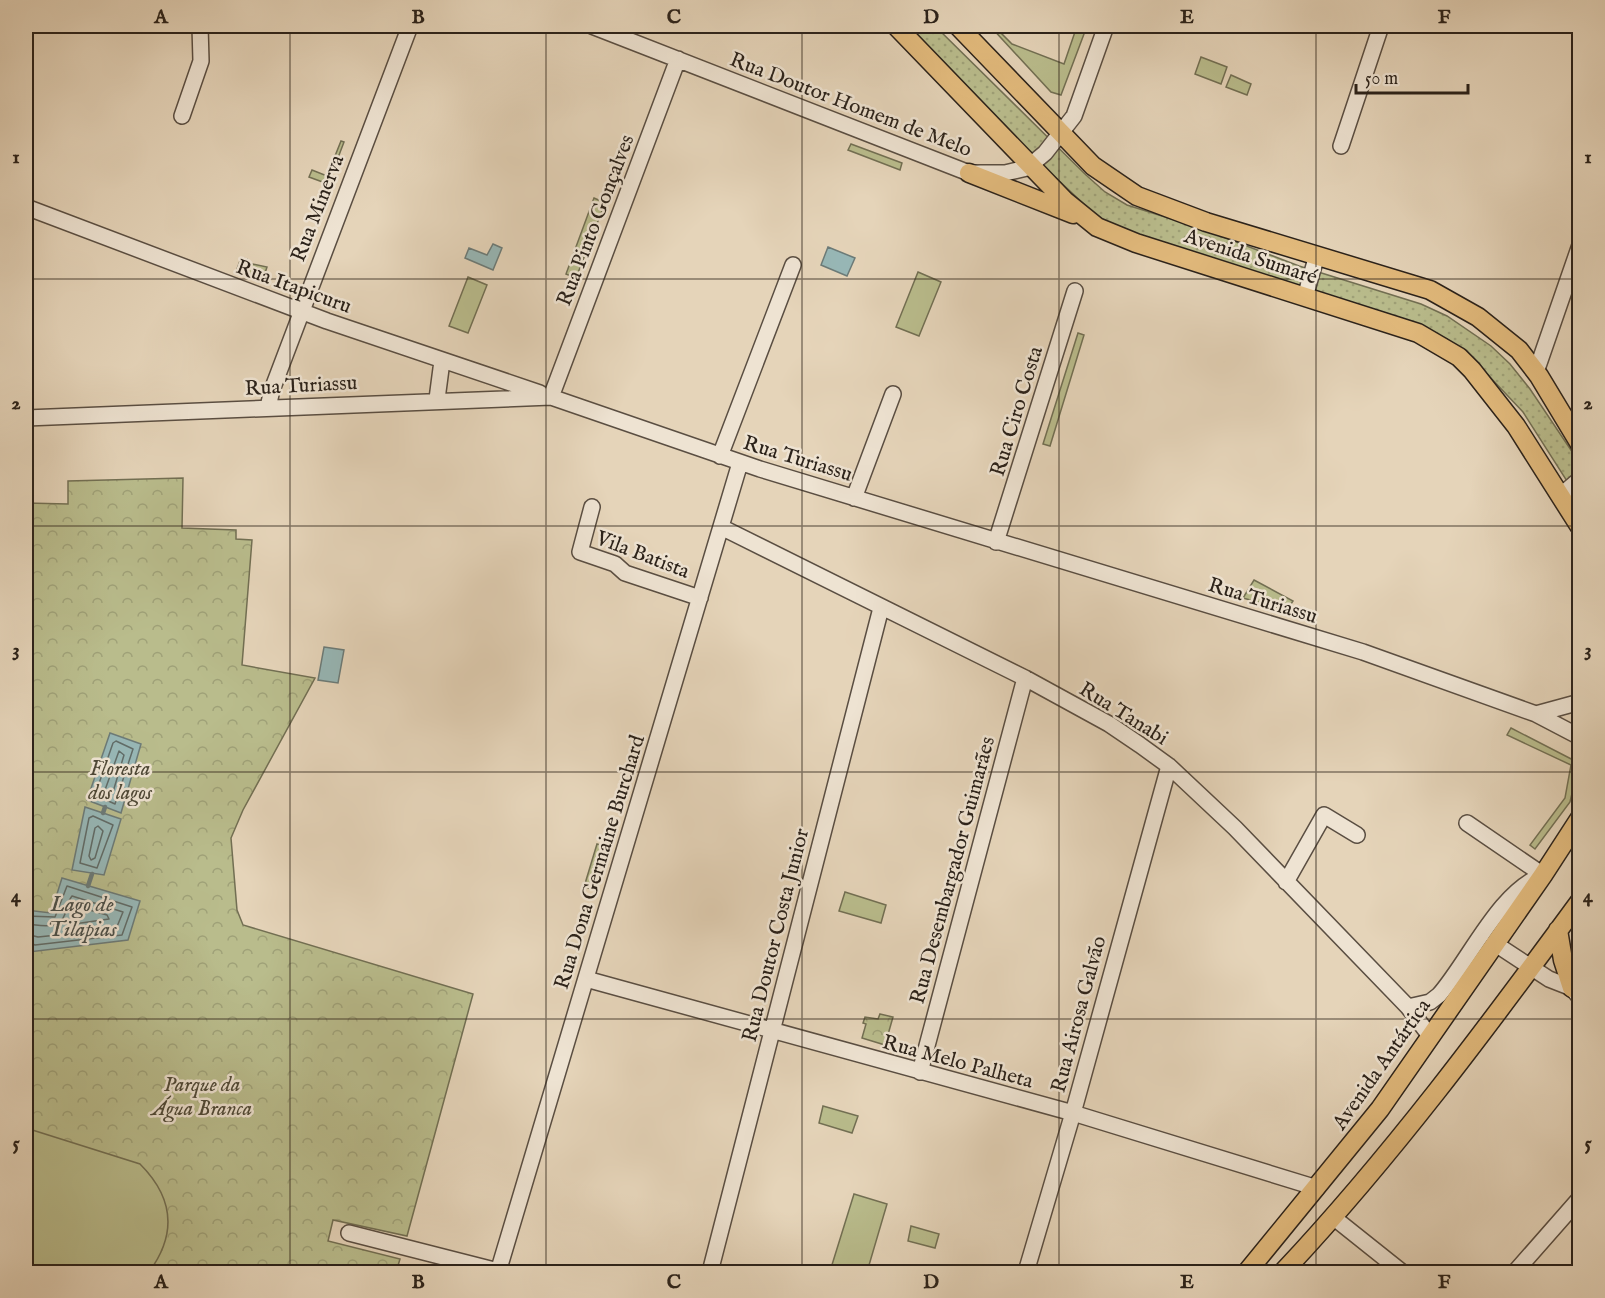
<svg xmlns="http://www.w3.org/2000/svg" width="1605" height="1298" font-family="'IM FELL English',serif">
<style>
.grass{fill:url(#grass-dots);stroke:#726f53;stroke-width:1.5}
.forest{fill:url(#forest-crowns);stroke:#726f53;stroke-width:1.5}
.garden{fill:#b9bc8c;stroke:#726f53;stroke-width:1.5}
.water{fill:#97b7b6;stroke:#6c7b78;stroke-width:1.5}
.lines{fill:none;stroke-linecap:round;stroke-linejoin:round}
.shore{stroke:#616c68;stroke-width:1.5}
.stream{stroke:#6c7b78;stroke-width:4.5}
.minor-casing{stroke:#5a4e42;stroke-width:18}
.major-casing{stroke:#2b221a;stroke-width:21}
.minor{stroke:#eee3d2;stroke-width:15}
.major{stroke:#e2ba7c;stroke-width:18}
.grid{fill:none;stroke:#2b221a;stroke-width:1.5;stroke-opacity:0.55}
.labels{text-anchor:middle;stroke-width:5;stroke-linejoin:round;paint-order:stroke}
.street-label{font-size:21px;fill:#2b221a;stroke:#eee3d2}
.park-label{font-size:21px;font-style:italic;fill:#4e4836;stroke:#eee3d2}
.water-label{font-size:22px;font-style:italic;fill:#4b4f49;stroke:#eee3d2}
.neatline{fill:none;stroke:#2b221a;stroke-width:2}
.grid-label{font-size:20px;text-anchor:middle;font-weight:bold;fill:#2b221a}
</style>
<defs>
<pattern id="grass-dots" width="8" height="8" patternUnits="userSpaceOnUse" patternTransform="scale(1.5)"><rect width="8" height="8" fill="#b9bc8c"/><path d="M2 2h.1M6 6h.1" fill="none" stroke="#9fa178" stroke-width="1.8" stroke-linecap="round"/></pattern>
<pattern id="forest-crowns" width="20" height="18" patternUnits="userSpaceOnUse" patternTransform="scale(1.5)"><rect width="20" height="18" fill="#b9bc8c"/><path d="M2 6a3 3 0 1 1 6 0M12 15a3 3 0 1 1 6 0" fill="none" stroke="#9fa178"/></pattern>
</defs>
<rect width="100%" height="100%" fill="#e5d4b9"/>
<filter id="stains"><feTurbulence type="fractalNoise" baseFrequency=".00333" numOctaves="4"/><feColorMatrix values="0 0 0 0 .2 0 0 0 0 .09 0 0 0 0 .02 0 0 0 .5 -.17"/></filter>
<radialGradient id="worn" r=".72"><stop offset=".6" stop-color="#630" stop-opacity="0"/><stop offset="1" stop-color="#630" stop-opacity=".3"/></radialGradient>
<path class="grass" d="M903,26H935L1086,175L1105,192L1127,205L1197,227L1299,266L1421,304L1447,316L1491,346L1510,364L1530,389L1579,462V500L1523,412L1471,357L1447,339L1398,317L1106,225L1019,143Z"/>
<path class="forest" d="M183,478L182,528L236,530V539L252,540L242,665L315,678L243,810L231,838L237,910L243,925L473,994L407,1236L333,1220L328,1241L400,1259L396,1272H26V503L68,504V481Z
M880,1014L893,1017L885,1045L862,1038L866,1024L863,1023L865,1017L878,1019Z"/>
<path class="garden" d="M990,26H994L1012,44L1064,64L1077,26H1087L1061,95L1051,92Z
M1201,57L1227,67L1221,84L1195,74Z
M1231,75L1251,84L1247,95L1226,87Z
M341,141L344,142L328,184L309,177L312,170L327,176Z
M851,144L902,163L900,170L848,150Z
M594,198L605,203L576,278L566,274Z
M241,258L247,259L248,263L267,267L263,279L237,269Z
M918,272L941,282L919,336L896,327Z
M468,277L487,285L468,333L449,326Z
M1078,333L1084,335L1050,446L1043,444Z
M1254,580L1293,601L1287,610L1243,598Z
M1511,728L1579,763L1570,802L1535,849L1530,845L1565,798L1571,765L1507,735Z
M597,844L604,846L592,889L584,887Z
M845,892L886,905L881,923L839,911Z
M823,1106L858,1116L852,1133L819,1123Z
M26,1128L140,1164C174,1198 177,1234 149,1272H40L26,1268Z
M854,1194L887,1204L867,1272H849L831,1268Z
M911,1226L939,1234L935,1248L908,1241Z"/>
<path class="water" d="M493,244L502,248L493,270L465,258L469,248L487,255Z
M828,247L855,258L847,276L821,265Z
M324,647L344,650L338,683L318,680Z
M110,733L141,744L121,813L87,800Z
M85,807L121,819L104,875L72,870Z
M62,878L140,901L128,940L29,952L26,910L51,913Z"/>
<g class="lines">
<path class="shore" d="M116,741L133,749L115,804L95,795L113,743Z
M119,751L124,755L113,792L109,794L105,790Z
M93,816L113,825L97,868L80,863L89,818Z
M98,826L103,831L95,858L91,860L89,856L95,828Z
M79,907L107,915L109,919L74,924L72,921Z
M26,916L55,917L67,886L132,907L122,935L35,945L26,941
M26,924C40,925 59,931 65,914C67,907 68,901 72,896L123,912L116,929L38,937L26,934"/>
<path class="stream" d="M103,813L105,807
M88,886L92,874"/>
<g class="minor-casing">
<path id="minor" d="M592,26L969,173H1005L1027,168L1045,153L1074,116L1106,26
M182,116L201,61L200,26
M1341,146L1381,26
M26,207L327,321L540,393
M1305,297L1317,255
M1536,372L1580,245
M551,397L678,59
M437,399L442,361
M268,407L272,390L410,26
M26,418L551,397L760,469L1363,652L1536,714L1580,737
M720,456L793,265
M1560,496L1580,479
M854,498L893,394
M592,507L580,552L615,564L625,573L700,598
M721,527L1025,678L1109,724L1140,745L1169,766L1235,828L1408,1007L1430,1036
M996,542L1075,291
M1536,714L1580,702
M1467,823L1543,875
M1286,882L1324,815L1357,835
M1494,943L1549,979L1572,988L1580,998
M586,979L1073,1113L1317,1188
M1408,1007L1430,1002L1439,995C1469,961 1499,891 1543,875
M920,1072L1025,678
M1333,1217L1402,1272
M349,1233L502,1272
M498,1272L740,463
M710,1272L881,608
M1026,1272L1073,1113L1169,766
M1515,1272L1580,1198"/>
</g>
<g class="major-casing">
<path id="major" d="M896,26L1065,201L1097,227L1136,243L1418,333L1459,357L1472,370L1516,426L1580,527
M958,26L1093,166L1137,196L1206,222L1430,290L1478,317L1519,350L1539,376L1580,444
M969,173L1073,214
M1558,930L1563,960L1572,988
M1247,1272L1380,1109L1543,875L1580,818
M1283,1272C1391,1157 1486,1029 1580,901"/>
</g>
<use href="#minor" class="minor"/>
<use href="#major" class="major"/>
</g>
<path class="grid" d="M290,26V1272M546,26V1272M802,26V1272M1059,26V1272M1316,26V1272M26,279H1580M26,526H1580M26,772H1580M26,1019H1580"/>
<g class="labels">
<g class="street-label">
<text transform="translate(851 104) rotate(21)" y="7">Rua Doutor Homem de Melo</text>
<text transform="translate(317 208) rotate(-69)" y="7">Rua Minerva</text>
<text transform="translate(595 220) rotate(-69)" y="7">Rua Pinto Gonçalves</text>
<text transform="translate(1251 256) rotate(18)" y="7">Avenida Sumaré</text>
<text transform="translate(294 286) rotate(20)" y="7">Rua Itapicuru</text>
<text transform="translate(301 385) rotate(-3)" y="7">Rua Turiassu</text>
<text transform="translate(1016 411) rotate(-73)" y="7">Rua Ciro Costa</text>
<text transform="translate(798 458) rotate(17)" y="7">Rua Turiassu</text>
<text transform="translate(643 554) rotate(21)" y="7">Vila Batista</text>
<text transform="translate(1263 600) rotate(17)" y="7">Rua Turiassu</text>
<text transform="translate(1124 713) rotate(32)" y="7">Rua Tanabi</text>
<text transform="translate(599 862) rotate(-73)" y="7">Rua Dona Germaine Burchard</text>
<text transform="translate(952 870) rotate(-75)" y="7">Rua Desembargador Guimarães</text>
<text transform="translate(775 935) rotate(-76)" y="7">Rua Doutor Costa Junior</text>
<text transform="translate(1078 1014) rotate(-75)" y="7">Rua Airosa Galvão</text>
<text transform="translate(958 1061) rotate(15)" y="7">Rua Melo Palheta</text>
<text transform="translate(1381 1064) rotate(-55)" y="7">Avenida Antártica</text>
</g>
<g class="park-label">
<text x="120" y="775">Floresta<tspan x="120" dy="24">dos lagos</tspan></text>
<text x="202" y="1091">Parque da<tspan x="202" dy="24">Água Branca</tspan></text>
</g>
<g class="water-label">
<text x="82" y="911">Lago de<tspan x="82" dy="25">Tilapias</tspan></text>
</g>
</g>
<rect width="1605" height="1298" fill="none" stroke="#e5d4b9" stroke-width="66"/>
<path d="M1356 84v9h112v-9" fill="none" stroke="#2b221a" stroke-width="3"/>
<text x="1365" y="84" font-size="18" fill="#2b221a" stroke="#eee3d2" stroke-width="4.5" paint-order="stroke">50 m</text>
<rect x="33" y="33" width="1539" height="1232" class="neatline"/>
<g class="grid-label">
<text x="161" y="23">A</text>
<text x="418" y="23">B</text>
<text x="674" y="23">C</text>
<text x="931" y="23">D</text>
<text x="1187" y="23">E</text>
<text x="1444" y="23">F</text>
<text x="16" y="163">1</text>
<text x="1588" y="163">1</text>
<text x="16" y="409">2</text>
<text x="1588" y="409">2</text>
<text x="16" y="656">3</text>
<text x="1588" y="656">3</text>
<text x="16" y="902">4</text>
<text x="1588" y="902">4</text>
<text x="16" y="1149">5</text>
<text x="1588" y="1149">5</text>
<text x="161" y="1288">A</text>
<text x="418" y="1288">B</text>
<text x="674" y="1288">C</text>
<text x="931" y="1288">D</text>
<text x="1187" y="1288">E</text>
<text x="1444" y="1288">F</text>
</g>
<rect width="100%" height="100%" filter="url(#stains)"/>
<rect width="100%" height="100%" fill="url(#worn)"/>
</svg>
